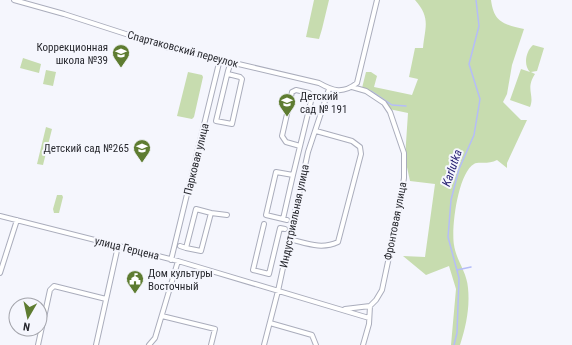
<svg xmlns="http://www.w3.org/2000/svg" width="572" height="345" font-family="'Roboto Condensed',sans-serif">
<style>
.green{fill:#c7dcaf}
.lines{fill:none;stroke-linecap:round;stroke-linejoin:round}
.stream{stroke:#b5bdf8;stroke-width:1.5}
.street-casing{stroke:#aaadbc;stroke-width:6}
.street{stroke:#fff;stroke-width:4}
.labels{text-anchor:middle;stroke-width:4;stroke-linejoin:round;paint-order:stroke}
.poi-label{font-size:11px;fill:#28292f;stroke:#f5f6fd;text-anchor:end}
.street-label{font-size:11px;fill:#28292f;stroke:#f5f6fd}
.water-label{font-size:12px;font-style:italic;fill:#262173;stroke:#f5f6fd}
</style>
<rect width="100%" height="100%" fill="#f5f6fd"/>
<path class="green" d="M314,0H329L322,29L319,39L306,37Z
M415,0H491C494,23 504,24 524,29L512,65L507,94L503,102L521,120H527L507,163V168L497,160C488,165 478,161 474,164C458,173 451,228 454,245C456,260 467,272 468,288C470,308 466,326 460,345H451L456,289L449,266L426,275L403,256L425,257L435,184L410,181L405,158L408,113L389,109L381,99L362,88L366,72H371L377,76L374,87L412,95L418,79L409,77L415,48H423C425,27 431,18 415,0Z
M533,45L544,48L537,71L531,72L535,74C525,89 535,95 530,107L510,100L521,69L530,72C523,65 526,51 533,45Z
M23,58L41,64L39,73L20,68Z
M46,70L56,72L53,86L43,84Z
M188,72L202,75L203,77L194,117L192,119L177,116Z
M46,127L52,129L43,165L37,164Z
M57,195H62L63,197L59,213H54L53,209Z"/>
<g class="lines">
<path class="stream" d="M371,91L392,105L406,106
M457,270L471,267
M454,345L457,333L459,278L448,237L451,200L459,169L474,135L480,99L469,64L479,26L476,0"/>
<g class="street-casing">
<path id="street" d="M14,0L64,14L166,47L319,83C333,91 343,94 357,83L377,0
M228,74L240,77L242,79L232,124L216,121L228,71L229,68
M352,87L366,91L384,103L390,112L404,153V178L400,205L382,290L376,300L370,306L369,324L363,345
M293,175L312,97L309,93L296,90L292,92L282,136L286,142L300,146
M211,213L196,209L186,248L201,251L211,213L227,215
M0,216L178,261L369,318
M283,219L293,175L276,172L266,215L287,220
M264,224L253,270L269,274L280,228L285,229
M289,239C306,243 321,250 338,242L361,154L360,147L352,141L316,131
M180,246L186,248
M171,260L220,59
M0,273L17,220
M345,309L370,306
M162,316L215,329L211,345
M270,323L312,335L316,345
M38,345L50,290L54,286L106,299
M96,345L118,246
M149,345L155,338L178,261
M264,345L278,291L308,152L329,89"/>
</g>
<use href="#street" class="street"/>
</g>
<defs>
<g id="school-pin" transform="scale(0.9)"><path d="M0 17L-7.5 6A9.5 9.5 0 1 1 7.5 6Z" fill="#5e7c31" stroke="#f5f6fd"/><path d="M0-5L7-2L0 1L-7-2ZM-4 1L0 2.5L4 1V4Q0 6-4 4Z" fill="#fff"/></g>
<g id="civic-pin" transform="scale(0.9)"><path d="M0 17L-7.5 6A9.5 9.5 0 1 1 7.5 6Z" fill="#5e7c31" stroke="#f5f6fd"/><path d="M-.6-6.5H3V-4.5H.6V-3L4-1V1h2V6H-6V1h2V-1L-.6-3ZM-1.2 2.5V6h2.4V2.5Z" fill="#fff"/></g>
</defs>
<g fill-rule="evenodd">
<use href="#school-pin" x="121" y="53"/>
<use href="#school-pin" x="287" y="102"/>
<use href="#school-pin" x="142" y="148"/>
<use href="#civic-pin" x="135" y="279"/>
</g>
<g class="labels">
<g class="poi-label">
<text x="108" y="51">Коррекционная<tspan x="108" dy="13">школа №39</tspan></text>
<text x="300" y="100" text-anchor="start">Детский<tspan x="300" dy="13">сад № 191</tspan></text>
<text x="129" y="152">Детский сад №265</text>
<text x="148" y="277" text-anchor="start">Дом культуры<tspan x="148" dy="13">Восточный</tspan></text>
</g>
<g class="street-label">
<text transform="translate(183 49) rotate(15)" y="4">Спартаковский переулок</text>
<text transform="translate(196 159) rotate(-76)" y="4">Парковая улица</text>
<text transform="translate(294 216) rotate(-78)" y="4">Индустриальная улица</text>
<text transform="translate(395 221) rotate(-79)" y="4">Фронтовая улица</text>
<text transform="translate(127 248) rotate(14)" y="4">улица Герцена</text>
</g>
<g class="water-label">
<text transform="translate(452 168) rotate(-71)" y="4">Karlutka</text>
</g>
</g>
<g transform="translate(28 317) rotate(189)"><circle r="19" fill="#f5f6fd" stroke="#a3a4ab"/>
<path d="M0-3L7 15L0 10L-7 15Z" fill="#5e7c31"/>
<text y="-6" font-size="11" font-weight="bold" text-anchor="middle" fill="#28292f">N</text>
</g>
</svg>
